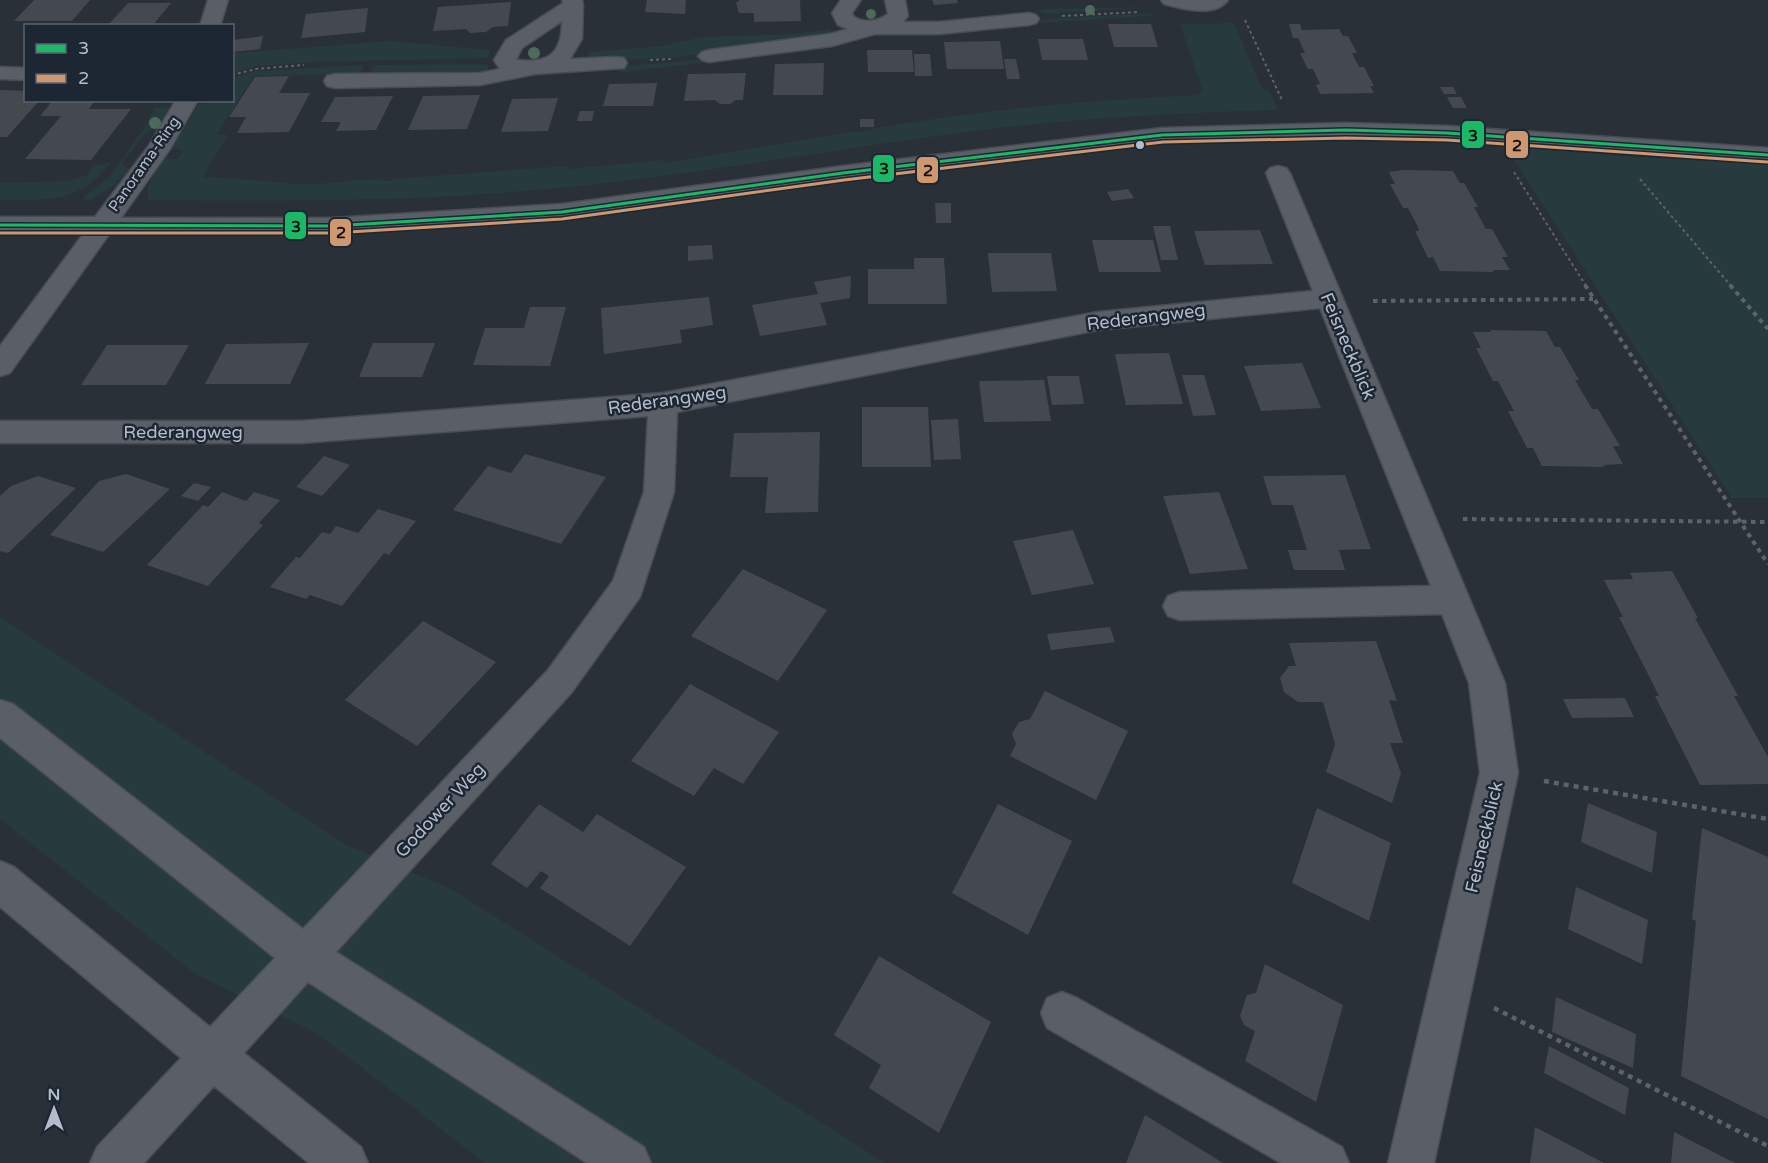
<svg xmlns="http://www.w3.org/2000/svg" width="1768" height="1163" font-family="'Varela Round',sans-serif">
<style>
.green{fill:#273a3e}
.building{fill:#444950}
.lines{fill:none;stroke-linecap:round;stroke-linejoin:round}
.minor-casing{stroke:#484c53;stroke-width:3}
.path-far2{stroke:#5d636a;stroke-width:2;stroke-dasharray:3 3;stroke-linecap:butt}
.path-far1{stroke:#5d636a;stroke-width:4;stroke-dasharray:4.5 4.5;stroke-linecap:butt}
.path{stroke:#5d636a;stroke-width:4.5;stroke-dasharray:5 5;stroke-linecap:butt}
.minor{fill:#5a5e66;fill-rule:evenodd}
.bus-1-casing{stroke:#1d2633;stroke-width:6}
.bus-2-casing{stroke:#1d2633;stroke-width:6}
.bus-1{stroke:#1ab867;stroke-width:3}
.bus-2{stroke:#cd976f;stroke-width:3}
.tree{fill:#4e6a5a}
.bus-dot{fill:#b4bcc9;stroke:#1d2633;stroke-width:2}
.labels{text-anchor:middle;stroke-width:5;stroke-linejoin:round;paint-order:stroke}
.far-street-label{font-size:15px;fill:#b4bcc9;stroke:#1d2633}
.street-label{font-size:18px;fill:#b4bcc9;stroke:#1d2633}
.line-badge{stroke:#1d2633;stroke-width:2}
.pale-badge-label{font-size:16px;text-anchor:middle;font-weight:bold;fill:#111}
</style>
<rect width="100%" height="100%" fill="#2a3038"/>
<path class="green" d="M1150,7L1043,14L1038,9Z
M1151,13L1152,16L1038,23L1046,19Z
M1234,23L1262,89L1269,91L1277,108L1275,110C1186,113 1097,117 1008,127C850,145 694,177 535,190C406,202 277,201 148,200C145,183 156,172 165,159H178L183,150L172,149L199,104L210,103L212,101L232,100L233,78L255,71L364,65L359,74L254,76L217,134L228,135L203,177C237,178 265,181 299,184C327,185 356,179 384,179L383,181H392L393,179L566,166L567,169L664,160V163L852,132L871,131V129C979,110 1088,100 1198,95L1202,89L1180,24Z
M830,29L831,32L826,36C748,48 668,63 589,59L588,52L662,46L702,37L795,34Z
M390,41L490,50L488,58L313,62L257,66L233,73V53Z
M725,57L726,60L623,72L618,70V67Z
M487,64L489,72L479,74L369,75L374,65Z
M170,107L159,126L145,133L122,163L129,170L109,189L91,200L81,199L110,176L146,126L154,108Z
M1507,146L1635,157L1768,164V498H1732L1507,149L1496,148Z
M111,162C79,204 48,200 0,200V183L70,181L87,175L94,166Z
M0,617L344,844L451,889L885,1163H485L317,1033L197,975L0,819Z"/>
<path class="building" d="M34,0H90L72,21H14Z
M647,0H686L685,14L645,12Z
M740,0H800L801,21L754,22V13H739L736,3Z
M932,0H957L958,3L934,5Z
M511,2L508,26L493,27L486,32L470,33L466,29L433,31L438,7Z
M128,3H171L153,25L109,24Z
M368,8L365,32L301,38L306,14Z
M1108,24H1151L1158,47H1114Z
M1289,24H1300L1302,30L1339,29L1343,36H1348L1357,53H1352L1359,67H1364L1374,86H1370L1374,93L1320,94L1316,85L1320,84L1313,69H1308L1300,53H1305L1298,38H1293Z
M263,36L260,49L232,52L233,40Z
M1038,39H1083L1088,60H1042Z
M1000,41L1004,69H947L944,42Z
M867,50H912L914,72H868Z
M914,54H930L932,76H915Z
M1004,59H1016L1020,79H1007Z
M824,63L823,95H773L775,64Z
M746,73L743,100H736L730,104H720L715,100L684,101L688,74Z
M289,76L279,93H310L289,132L237,133L246,117H229L255,77Z
M657,83L653,106H603L609,84Z
M1440,87H1453L1457,94H1444Z
M0,90L26,91V100H40L7,137H0Z
M480,95L467,129L408,130L423,96Z
M393,96L376,130L336,131L341,122H321L335,97Z
M1447,97H1461L1467,108H1453Z
M558,98L548,131L501,132L512,99Z
M53,100H95L89,109H131L91,160L25,159L61,116H40Z
M580,111H594L592,121H577Z
M860,119H874V127H860Z
M1404,170L1453,171L1460,183H1464L1478,207H1474L1486,229H1492L1508,257H1502L1510,270H1493L1494,272L1440,271L1433,257L1428,258L1415,231H1419L1418,227L1408,208H1403L1390,184H1395L1389,172Z
M1128,189L1134,198L1112,201L1107,192Z
M935,203H951V223H936Z
M1153,226H1170L1178,260H1161Z
M1260,230L1273,264L1205,265L1194,231Z
M1092,240H1153L1161,272H1099Z
M712,245L713,259L688,261V246Z
M988,253H1051L1057,291L992,292Z
M914,258H944L947,304H868V269H914Z
M851,276L850,298L820,303L827,325L760,336L752,305L818,294L814,282Z
M709,297L713,325L680,330L682,343L604,354L601,308Z
M530,307H566L550,366L473,365L485,328H524Z
M1490,330L1546,331L1555,347H1560L1579,380H1575L1592,409H1598L1620,446H1613L1623,464L1603,465L1605,467L1542,466L1533,448H1527L1508,411H1514L1498,381H1493L1476,348H1481L1473,332H1491Z
M309,343L290,384H205L226,344Z
M373,343H435L422,377H359Z
M107,345H189L166,385H81Z
M1169,353L1183,404L1126,405L1115,354Z
M1302,363L1321,408L1261,411L1244,366Z
M1182,375H1204L1216,415L1193,416Z
M1047,376H1079L1084,404L1052,405Z
M1044,380L1051,421L984,422L979,381Z
M862,407H928L931,467H862Z
M958,419L961,459L934,460L931,420Z
M820,432L818,512L765,513L768,477H730L734,433Z
M525,454L606,477L561,544L453,510L488,466L511,473Z
M324,456L350,465L322,496L296,487Z
M126,474L170,489L103,552L50,535L99,481Z
M1345,475L1371,549L1339,550L1345,570H1294L1288,550H1307L1293,505H1272L1263,476Z
M38,476L76,488L8,553L0,551V496L11,486Z
M194,483L211,487L198,501L181,496Z
M222,492L246,501L254,492L280,500L259,523L263,525L208,586L147,565L203,505L208,507Z
M1219,492L1248,569L1190,574L1163,496Z
M378,509L416,521L389,555L384,553L342,606L310,595L306,599L270,587L296,557L300,558L322,532L330,534L336,526L358,533Z
M1073,530L1094,584L1032,595L1013,541Z
M743,569L827,610L778,681L691,636Z
M1672,571L1698,618H1695L1738,696H1734L1768,757V784L1700,785L1655,696H1659L1619,617H1623L1604,580L1633,579L1630,573Z
M423,621L496,662L417,746L345,700Z
M1110,627L1115,642L1051,650L1047,634Z
M1376,641L1397,701L1389,700L1403,743H1390L1401,773L1392,803L1326,772L1335,744L1323,702H1298L1284,692L1280,678L1289,666H1296L1289,643Z
M690,684L779,732L743,784L714,768L694,796L631,761Z
M1045,691L1128,731L1096,800L1010,756L1016,744L1012,734L1019,722L1030,719Z
M1625,698L1634,717L1572,718L1563,699Z
M1588,803L1657,832L1652,873L1581,842Z
M539,804L583,832L597,814L686,867L630,946L540,888L549,876L541,871L527,888L491,864Z
M998,804L1072,841L1028,935L952,893Z
M1317,808L1391,843L1369,921L1292,883Z
M1702,828L1768,857V1119L1681,1076L1696,921L1692,919Z
M1576,887L1648,920L1642,964L1568,929Z
M879,956L991,1022L939,1133L869,1088L881,1065L834,1035Z
M1265,964L1343,1005L1316,1102L1245,1061L1255,1031L1244,1025L1240,1016L1247,995L1256,993Z
M1556,997L1636,1034L1633,1068L1552,1032Z
M1549,1046L1629,1088L1625,1115L1544,1073Z
M1145,1115L1223,1163H1126Z
M1535,1127L1604,1163H1530Z
M1674,1132L1735,1163H1671Z"/>
<g class="lines">
<g class="minor-casing">
<path id="minor" d="M208,0H228L220,26H200Z
M562,0H582L583,5L582,39L570,59L616,57L624,58L627,63L624,68L535,74L480,85L335,88L327,86L324,81L327,76L335,74L480,73L500,69L494,60L506,40L563,3ZM562,21C562,54 548,64 516,60L522,48Z
M841,0H861L852,13L854,17C866,23 876,22 888,14L885,0H905L908,16L903,22H939L1029,13L1036,15L1039,19L1036,23L1029,25L939,34H875L832,46L709,62L702,60L698,56L702,52L709,50L830,34L848,29L838,25L832,13Z
M1161,0H1228C1215,18 1182,9 1164,4Z
M0,67L26,68V80L0,79Z
M176,100H198L170,149L121,218H332L562,204L843,166L1162,128L1346,123L1447,126L1768,148V162L1447,140L1346,137L1162,142L843,180L562,220L332,234L110,233L10,373L0,376V346L84,233H0V217H95L148,147Z
M1278,166L1286,168L1290,173L1505,683L1518,773L1434,1163H1388L1480,773L1469,683L1442,614L1180,620L1168,616L1163,606L1168,596L1180,592L1431,586L1320,308L1098,330L677,412L674,492L640,597L572,692L336,952L644,1147L651,1163H587L308,982L244,1053L361,1147L368,1163H309L214,1086L144,1163H90L97,1147L181,1058L0,907V861L14,867L210,1027L275,958L0,738V700L13,704L303,929L548,670L613,581L644,492L648,416L301,443H0V421H301L663,393L1098,312L1313,291L1266,173L1270,168Z
M1062,992L1077,998L1342,1147L1349,1163H1281L1047,1028L1041,1013L1047,998Z"/>
</g>
<path class="path-far2" d="M1062,16L1139,12
M1245,20L1282,100
M650,60L672,59
M232,75L256,69L304,65
M1514,172L1586,286
M1640,179L1731,286"/>
<path class="path-far1" d="M1585,285L1768,564
M1730,285L1768,329
M1373,301L1593,299
M1463,519L1768,522"/>
<path class="path" d="M1544,781L1768,819
M1494,1008L1768,1146"/>
<use href="#minor" class="minor"/>
<g class="bus-1-casing">
<path id="bus-1" d="M0,225L332,226L562,212L843,173L1162,135L1346,130L1447,133L1768,155"/>
</g>
<g class="bus-2-casing">
<path id="bus-2" d="M0,233H332L562,219L844,180L1163,142L1346,138L1447,140L1767,162"/>
</g>
<use href="#bus-1" class="bus-1"/>
<use href="#bus-2" class="bus-2"/>
</g>
<g class="tree">
<circle cx="1090" cy="10" r="5"/>
<circle cx="871" cy="14" r="5"/>
<circle cx="534" cy="53" r="6"/>
<circle cx="155" cy="123" r="6"/>
</g>
<circle class="bus-dot" cx="1140" cy="145" r="5"/>
<g class="labels">
<g class="far-street-label">
<text transform="translate(144 164) rotate(-55)" y="5">Panorama-Ring</text>
</g>
<g class="street-label">
<text transform="translate(1146 317) rotate(-7)" y="6">Rederangweg</text>
<text transform="translate(1348 346) rotate(67)" y="6">Feisneckblick</text>
<text transform="translate(667 400) rotate(-8)" y="6">Rederangweg</text>
<text x="183" y="438">Rederangweg</text>
<text transform="translate(440 810) rotate(-47)" y="6">Godower Weg</text>
<text transform="translate(1484 837) rotate(-77)" y="6">Feisneckblick</text>
</g>
</g>
<g class="line-badge">
<rect x="1461" y="120" width="24" height="29" rx="6" fill="#1ab867"/>
<rect x="1505" y="130" width="24" height="29" rx="6" fill="#cd976f"/>
<rect x="872" y="154" width="23" height="29" rx="6" fill="#1ab867"/>
<rect x="916" y="156" width="23" height="28" rx="6" fill="#cd976f"/>
<rect x="284" y="211" width="23" height="29" rx="6" fill="#1ab867"/>
<rect x="329" y="218" width="23" height="29" rx="6" fill="#cd976f"/>
</g>
<g class="pale-badge-label">
<text x="1473" y="141">3</text>
<text x="1517" y="151">2</text>
<text x="884" y="174">3</text>
<text x="928" y="176">2</text>
<text x="296" y="232">3</text>
<text x="341" y="238">2</text>
</g>
<rect x="24" y="24" width="210" height="78" fill="#1d2633" stroke="#59626f" stroke-width="1.5"/>
<rect x="36" y="44" width="30" height="9" fill="#1ab867" stroke="#59626f" stroke-width="1.5"/>
<text x="78" y="54" font-size="18" fill="#b4bcc9">3</text>
<rect x="36" y="74" width="30" height="9" fill="#cd976f" stroke="#59626f" stroke-width="1.5"/>
<text x="78" y="84" font-size="18" fill="#b4bcc9">2</text>
<g transform="translate(54 1109)" stroke="#1d2633" stroke-width="4.5" paint-order="stroke">
<path d="M0-4.5L10 22L0 15L-10 22Z" fill="#b4bcc9"/>
<text y="-9" font-size="16" font-weight="bold" text-anchor="middle" fill="#b4bcc9">N</text>
</g>
</svg>
